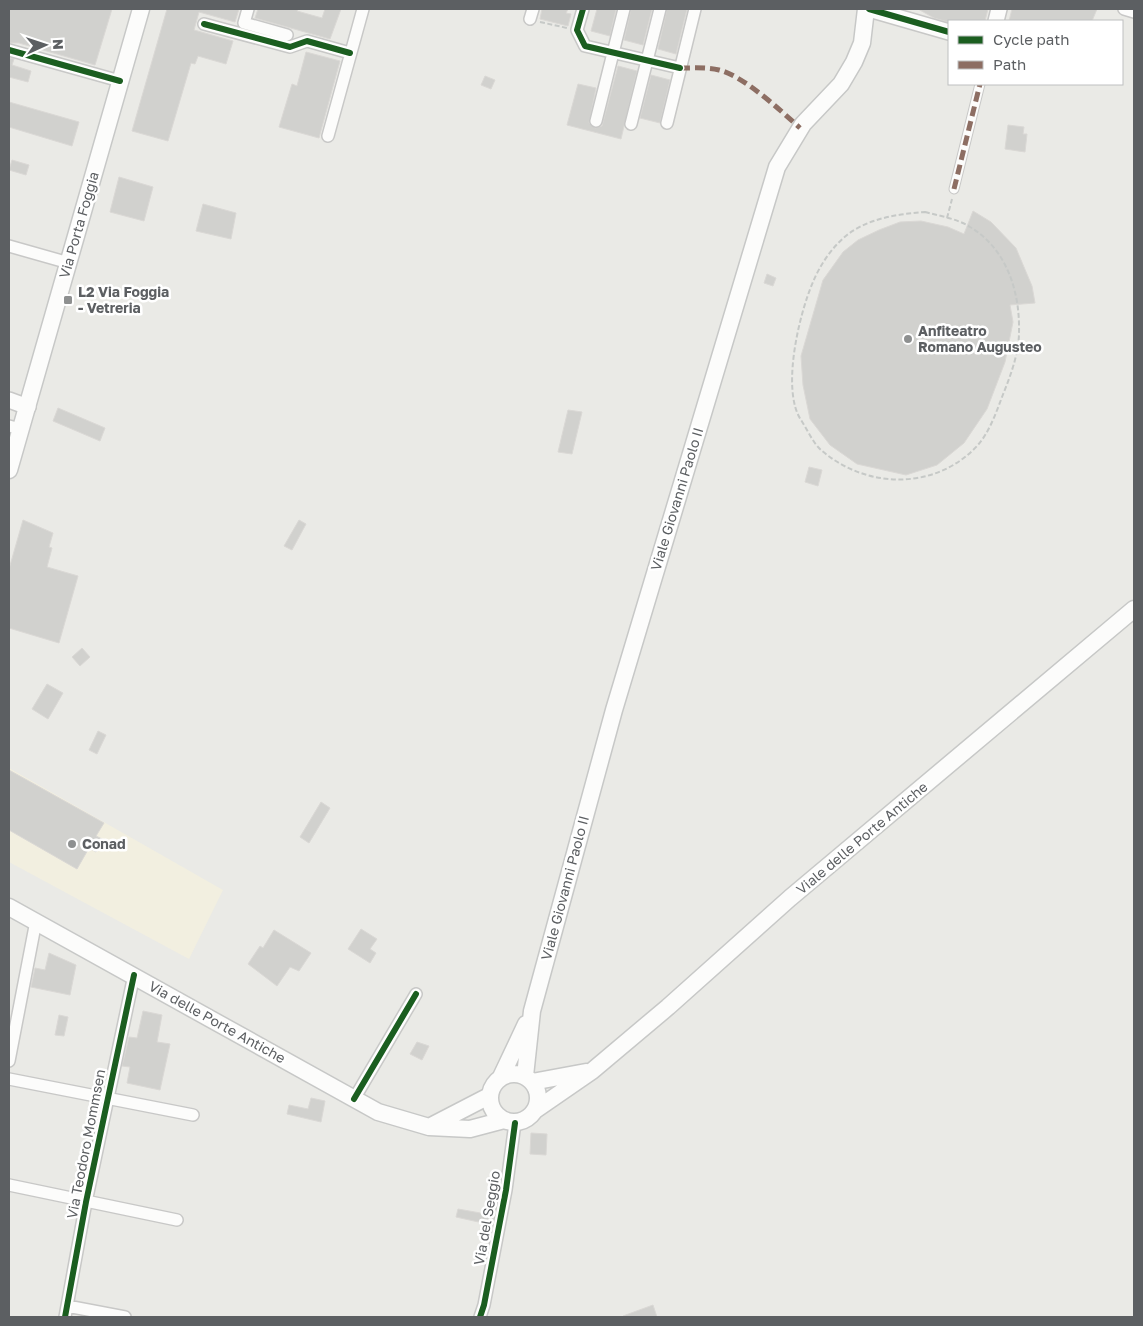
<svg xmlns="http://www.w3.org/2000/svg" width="1143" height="1326" font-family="'Golos Text',sans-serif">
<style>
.commercial{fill:#f2efe0}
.building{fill:#d1d1ce;stroke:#dad8d5}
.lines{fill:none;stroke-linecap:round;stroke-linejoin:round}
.pedestrian-casing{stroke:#c8c8c7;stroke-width:11}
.minor-casing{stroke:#c8c8c7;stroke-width:14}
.tertiary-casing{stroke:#c8c8c7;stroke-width:18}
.secondary-casing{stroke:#c7c8c7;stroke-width:19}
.path{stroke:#c6c9c7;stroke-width:2;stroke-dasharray:5 2.5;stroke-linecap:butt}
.pedestrian{stroke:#fcfcfb;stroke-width:9}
.minor{stroke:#fcfcfb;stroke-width:11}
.tertiary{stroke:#fcfcfb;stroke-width:15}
.secondary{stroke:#fcfcfb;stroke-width:16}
.quiet{stroke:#8d6e63;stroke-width:5;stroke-dasharray:10 5;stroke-linecap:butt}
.cycleway-casing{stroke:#fff;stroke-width:9}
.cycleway{stroke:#1b5e20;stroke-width:6}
.poi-dot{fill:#8e9090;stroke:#fff;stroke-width:2}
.labels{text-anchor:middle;stroke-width:5;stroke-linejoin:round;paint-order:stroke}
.street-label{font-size:14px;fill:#5c5f62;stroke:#fff}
.poi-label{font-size:14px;font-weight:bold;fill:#5c5f62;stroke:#fff;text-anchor:start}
</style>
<rect width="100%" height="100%" fill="#eaeae6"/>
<path class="commercial" d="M9,768L223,890L189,959L9,862Z"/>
<path class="building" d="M9,9H112L95,65L19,43H9Z
M167,9H239L235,22L199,12L194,30L233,41L226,64L198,56L195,64L191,63L168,141L132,131Z
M258,9H298L297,11L322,18L325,9H341L330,39L255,18Z
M542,9H568L566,13L571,14L568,26L540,19Z
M597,9H616L610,36L591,31Z
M631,9H652L643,45L624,40Z
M667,9H687L676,54L658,49Z
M918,9H988L985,21L948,22L934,18Z
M1012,9H1097L1092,21H1009Z
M306,52L340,61L319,138L279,127L292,84L297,86Z
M9,58L14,59L12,65L31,71L28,82L9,77Z
M618,66L637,71L621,139L567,125L578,84L596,88L589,123L595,128L602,126Z
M651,75L670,80L660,123L640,118Z
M485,76L495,80L491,89L481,85Z
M9,102L79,122L72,146L9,127Z
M1008,125L1024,127L1023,134H1027L1025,152L1005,149Z
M12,160L29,165L26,175L9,170Z
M119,177L153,187L144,221L110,212Z
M203,204L236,213L231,239L196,231Z
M973,211L991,222L1016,248L1032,286L1035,303L1010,305L1013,322L1005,362L987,409L964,443L937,465L906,475L857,464L830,445L810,419L803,385L801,356L823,280L843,252L858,240L879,230L900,222L921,221L948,227L964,234Z
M767,274L776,278L773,286L764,283Z
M58,408L105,428L100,441L53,421Z
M568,410L582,412L572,454L558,452Z
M809,467L822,470L818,486L805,482Z
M23,520L53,533L49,547L52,548L47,567L78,576L59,643L9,628V569Z
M299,520L306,524L292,550L284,546Z
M82,648L90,657L80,666L72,657Z
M47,684L63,693L48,719L32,709Z
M98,731L106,735L97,754L89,750Z
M9,770L104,823L96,836L104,840L96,852L89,848L77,869L9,830Z
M321,802L330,808L309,843L300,837Z
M361,929L377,939L370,949L376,953L370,963L348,949Z
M274,930L311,953L299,971L290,967L277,986L248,964L260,946L263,948Z
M49,953L76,965L70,995L31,987L35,968L45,970Z
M143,1011L162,1015L157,1042L170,1044L160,1090L127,1083L130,1067L122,1066L129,1037L137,1038Z
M59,1015L68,1017L64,1036L55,1035Z
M417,1042L429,1046L422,1060L410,1054Z
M311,1098L325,1101L321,1122L287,1114L289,1105L308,1109Z
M531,1133L547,1134L546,1155L530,1154Z
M458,1209L486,1214L493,1218L492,1225L456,1217Z
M653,1305L657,1317H624L623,1316Z"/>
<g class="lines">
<g class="pedestrian-casing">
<path id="pedestrian" d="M954,189L980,84"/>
</g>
<g class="minor-casing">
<path id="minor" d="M248,9L244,23L287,35
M583,9L577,30L585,46L680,68
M1124,9L1134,12
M530,19L533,9
M204,24L290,47L307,41L350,53
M9,50L120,81
M596,121L624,9
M667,123L695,9
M631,124L660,9
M328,136L363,9
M9,246L69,263
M9,426L21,429
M9,1061L36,921
M9,1079L193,1115
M354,1099L416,994
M9,1185L177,1220
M67,1306L125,1317
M65,1317L86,1202L134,975
M480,1317L484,1305L506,1190L515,1123"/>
</g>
<g class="tertiary-casing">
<path id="tertiary" d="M869,9L949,32
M996,21L999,9
M9,400L28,407"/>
</g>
<g class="secondary-casing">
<path id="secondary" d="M9,470L141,9
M9,907L378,1112L429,1127L470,1129L504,1120
M490 1098a24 24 0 1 1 48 0a24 24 0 1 1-48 0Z
M525,1076L532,1011L614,710L777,167L803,124L841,84L854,62L862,43L866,9
M501,1077L526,1024
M532,1082L586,1072
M534,1111L592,1071L668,1007L790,898L1134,609
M431,1126L489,1096"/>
</g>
<path class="path" d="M540,22L567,28
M925,212C940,216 958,219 970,227C1007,249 1020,292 1019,332C1019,354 1010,377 1002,397C996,413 989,433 977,446C936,490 867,490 821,450C813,443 807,429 801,420C781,390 799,314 813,282C820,265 832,247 847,235C869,218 898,214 925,212Z
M947,218L952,199"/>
<use href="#pedestrian" class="pedestrian"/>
<use href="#minor" class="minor"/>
<use href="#tertiary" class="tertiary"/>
<use href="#secondary" class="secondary"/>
<path class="quiet" d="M680,68C693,68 707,67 719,70C744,76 781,111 800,128
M954,189L980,84"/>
<g class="cycleway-casing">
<path id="cycleway" d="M583,9L577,30L585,46L680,68
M869,9L949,32
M204,24L290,47L307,41L350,53
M9,50L120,81
M354,1099L416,994
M65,1317L86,1202L134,975
M480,1317L484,1305L506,1190L515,1123"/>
</g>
<use href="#cycleway" class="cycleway"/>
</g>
<g class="poi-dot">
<rect x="63" y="295" width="10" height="10" rx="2.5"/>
<circle cx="908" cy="339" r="5"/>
<circle cx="72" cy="844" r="5"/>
</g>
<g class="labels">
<g class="street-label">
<text transform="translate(79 225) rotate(-74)" y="5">Via Porta Foggia</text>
<text transform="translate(677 499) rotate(-73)" y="5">Viale Giovanni Paolo II</text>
<text transform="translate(862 838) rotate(-40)" y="5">Viale delle Porte Antiche</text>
<text transform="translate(565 888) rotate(-75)" y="5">Viale Giovanni Paolo II</text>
<text transform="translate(217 1022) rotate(29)" y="5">Via delle Porte Antiche</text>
<text transform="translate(86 1144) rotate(-79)" y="5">Via Teodoro Mommsen</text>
<text transform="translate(487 1218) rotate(-80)" y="5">Via del Seggio</text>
</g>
<g class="poi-label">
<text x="78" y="297">L2 Via Foggia<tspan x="78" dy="16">- Vetreria</tspan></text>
<text x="918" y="336">Anfiteatro<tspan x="918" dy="16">Romano Augusteo</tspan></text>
<text x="82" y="849">Conad</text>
</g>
</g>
<rect width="1143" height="1326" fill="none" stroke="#5c5f62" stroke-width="20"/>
<rect x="948" y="20" width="175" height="65" fill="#ffffff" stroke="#bebfc0"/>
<rect x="958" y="36" width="25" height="8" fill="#1b5e20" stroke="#bebfc0"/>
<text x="993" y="45" font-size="15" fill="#5c5f62">Cycle path</text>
<rect x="958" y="61" width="25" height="8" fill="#8d6e63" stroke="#bebfc0"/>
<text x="993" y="70" font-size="15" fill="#5c5f62">Path</text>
<g transform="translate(45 45) rotate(87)" stroke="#ffffff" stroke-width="4" paint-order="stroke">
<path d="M0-4L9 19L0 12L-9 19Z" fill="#5c5f62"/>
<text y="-8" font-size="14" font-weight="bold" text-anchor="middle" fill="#5c5f62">N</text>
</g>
</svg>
